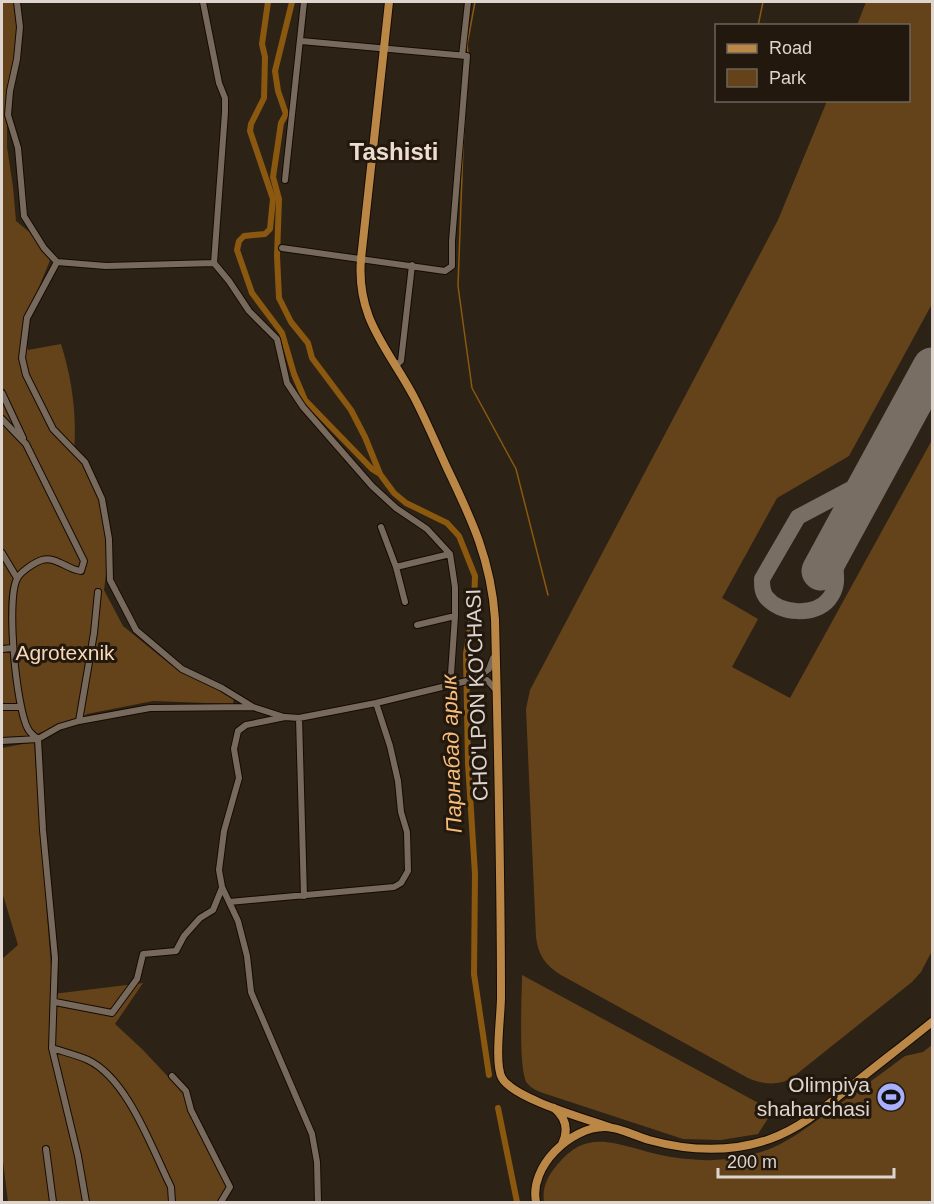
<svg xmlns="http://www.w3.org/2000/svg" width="934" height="1204" font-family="Arial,sans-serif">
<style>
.green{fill:#64431b}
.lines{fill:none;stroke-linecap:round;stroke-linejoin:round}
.stream{stroke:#8b580f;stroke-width:1.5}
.canal{stroke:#8b580f;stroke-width:6}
.taxiway{stroke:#786e64;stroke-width:16}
.runway{stroke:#786e64;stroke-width:39}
.minor-casing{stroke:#150b03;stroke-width:8}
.major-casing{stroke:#150b03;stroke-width:10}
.minor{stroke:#776a5d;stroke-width:6}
.major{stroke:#ba8747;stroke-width:8}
.labels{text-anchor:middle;stroke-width:6;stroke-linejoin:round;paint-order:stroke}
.park-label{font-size:21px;fill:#f7d9b9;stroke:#23180d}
.street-label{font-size:21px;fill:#ddd5ce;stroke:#23180d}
.poi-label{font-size:21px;fill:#ddd5ce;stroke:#23180d;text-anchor:end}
.water-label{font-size:22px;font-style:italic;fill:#f8bd7a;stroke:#23180d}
.quarter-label{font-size:24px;font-weight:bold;fill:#ecddce;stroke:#23180d}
</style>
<rect width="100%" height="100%" fill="#2d2216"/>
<path class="green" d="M2,2H16L19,27L7,115V147L13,187L16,221L33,235L51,258L22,328L28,350L61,344C72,379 77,415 74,451L86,469L98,498L106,533L107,566L104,590L123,626L171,665L234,697L233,704L153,701L87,714L77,721L27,737L2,738Z
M866,2H932V304L849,456L777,498L722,598L758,619L732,667L790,698L932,440V951L921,972L912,982L793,1077C779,1086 764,1085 748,1078L561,975C546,966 538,955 536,937L526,709L530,690L778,220L827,101L908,100V26L857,25Z
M34,742L53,994L143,983L115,1024L142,1049L189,1099L228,1187L218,1202H8L2,1153V959L18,945L3,895L2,880V748Z
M522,975L773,1111L758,1134L721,1140L683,1139L543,1093C537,1091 531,1088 527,1083C518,1069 522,995 522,975Z
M932,1045V1202H544C542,1188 547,1177 557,1165C581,1136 601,1139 634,1148C651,1153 671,1158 688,1159C712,1162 738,1159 761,1152C787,1144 809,1126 831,1110C856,1092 881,1074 905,1056L923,1052Z"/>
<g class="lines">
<path class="stream" d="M758,26L763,2
M468,53L467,45L475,2
M469,61L463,147L458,286L472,388L516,469L548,595"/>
<path class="canal" d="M268,2L262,44L265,57L264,98L251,124L250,131L273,199L270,229L265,234L244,236L239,241L237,250L252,293L282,333L294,374L305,400L372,469L380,474L394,493L406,503L447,523L459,536L475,576L474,604L466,654L468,763L475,874L474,974L489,1075
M292,2L275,71L278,91L286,114L281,123L273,177L279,199L277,256L279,298L291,322L308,343L312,358L351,410L365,437L380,474
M498,1108L517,1202"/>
<path class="taxiway" d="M837,540C836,546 835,552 835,559C835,574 840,585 829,599C816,616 780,615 766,597C762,592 762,586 762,579L798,517L862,483L876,470"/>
<path class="runway" d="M821,571L932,367"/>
<g class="minor-casing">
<path id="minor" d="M17,2L20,27L17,59L10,91L8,115L18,148L24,216L44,248L57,262L106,266L214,263
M203,2L219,83L225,98V112L214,263L229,281L249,311L277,339L287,383L303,407L372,486L396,508L427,529L450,554L455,587V616L451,674L453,685
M462,56L468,2
M285,180L304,2
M282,248L445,271L452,266V241L467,56L301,41
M57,262L27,318L22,358L26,375L53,429L85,462L102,499L109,539L110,580L136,630L182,669L222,688L253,707
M395,366L401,361L412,265
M2,393L23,438
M2,419L26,444L84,561L81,571C68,570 56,556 42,560C35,562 20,572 17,579C6,599 16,708 28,729C30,733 34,736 38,739L43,830L55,958L52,1048L78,1156L86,1202
M381,527L396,567L405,602
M2,553L17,578
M396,567L450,554
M417,625L455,616
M2,649L13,648
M493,658L489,669L475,679L487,680L496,690
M2,707H20
M299,718L304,896
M79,721L94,633L98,592
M2,741L38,739L59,727L79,721L150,708L253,707L284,717
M229,902L394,887L401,883L408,871L407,832L401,812L398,781L390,746L376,703
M55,1002L112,1013L137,979L143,954L176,951L184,936L200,918L213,910L222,888
M52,1048C64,1052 77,1055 88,1060C128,1079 152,1149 171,1187L172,1202
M172,1076L186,1091L191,1110L230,1187L221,1202
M46,1149L53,1202
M318,1202L317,1162L312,1134L251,992L247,956L238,921L222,887L219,870L224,831L239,778L234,749L238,731L246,725L285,717L299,718L376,703L475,679"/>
</g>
<g class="major-casing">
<path id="major" d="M389,2L361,259C356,319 388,348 414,397C426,420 436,444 447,468C472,520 491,560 495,619C498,745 501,871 501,997C501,1016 494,1064 502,1078C514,1099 587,1119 612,1128
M554,1108C566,1118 569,1130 562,1144
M536,1202C529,1167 570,1127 605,1127C619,1127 635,1136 649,1140C689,1151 730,1153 770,1139C801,1128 825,1107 850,1087C877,1065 905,1044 932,1022"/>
</g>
<use href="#minor" class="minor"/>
<use href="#major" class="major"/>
</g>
<defs>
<g id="stadium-disc" transform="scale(1.5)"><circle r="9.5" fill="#a8b0fc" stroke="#23180d"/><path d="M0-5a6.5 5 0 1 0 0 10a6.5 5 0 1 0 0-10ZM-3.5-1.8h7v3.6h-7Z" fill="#111"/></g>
</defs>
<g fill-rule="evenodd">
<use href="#stadium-disc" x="891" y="1097"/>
</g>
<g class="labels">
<g class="park-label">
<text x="65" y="660">Agrotexnik</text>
</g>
<g class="street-label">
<text transform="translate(477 695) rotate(-92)" y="7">CHO'LPON KO'CHASI</text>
</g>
<g class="poi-label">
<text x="870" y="1092">Olimpiya<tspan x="870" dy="24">shaharchasi</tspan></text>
</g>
<g class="water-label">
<text transform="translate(451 754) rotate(-92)" y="8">Парнабад арык</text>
</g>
<g class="quarter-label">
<text x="394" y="160">Tashisti</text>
</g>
</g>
<rect width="934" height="1204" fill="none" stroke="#ddd5ce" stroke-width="6"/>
<rect x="715" y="24" width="195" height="78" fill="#23180d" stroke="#6d645a" stroke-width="1.5"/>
<rect x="727" y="44" width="30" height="9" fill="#ba8747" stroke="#6d645a" stroke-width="1.5"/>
<text x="769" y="54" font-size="18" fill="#ddd5ce">Road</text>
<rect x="727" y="69" width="30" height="18" fill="#64431b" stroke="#6d645a" stroke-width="1.5"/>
<text x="769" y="84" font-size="18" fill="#ddd5ce">Park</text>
<path d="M718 1168v9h176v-9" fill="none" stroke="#ddd5ce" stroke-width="3"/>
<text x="727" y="1168" font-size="18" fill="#ddd5ce" stroke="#23180d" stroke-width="4.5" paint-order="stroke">200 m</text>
</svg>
